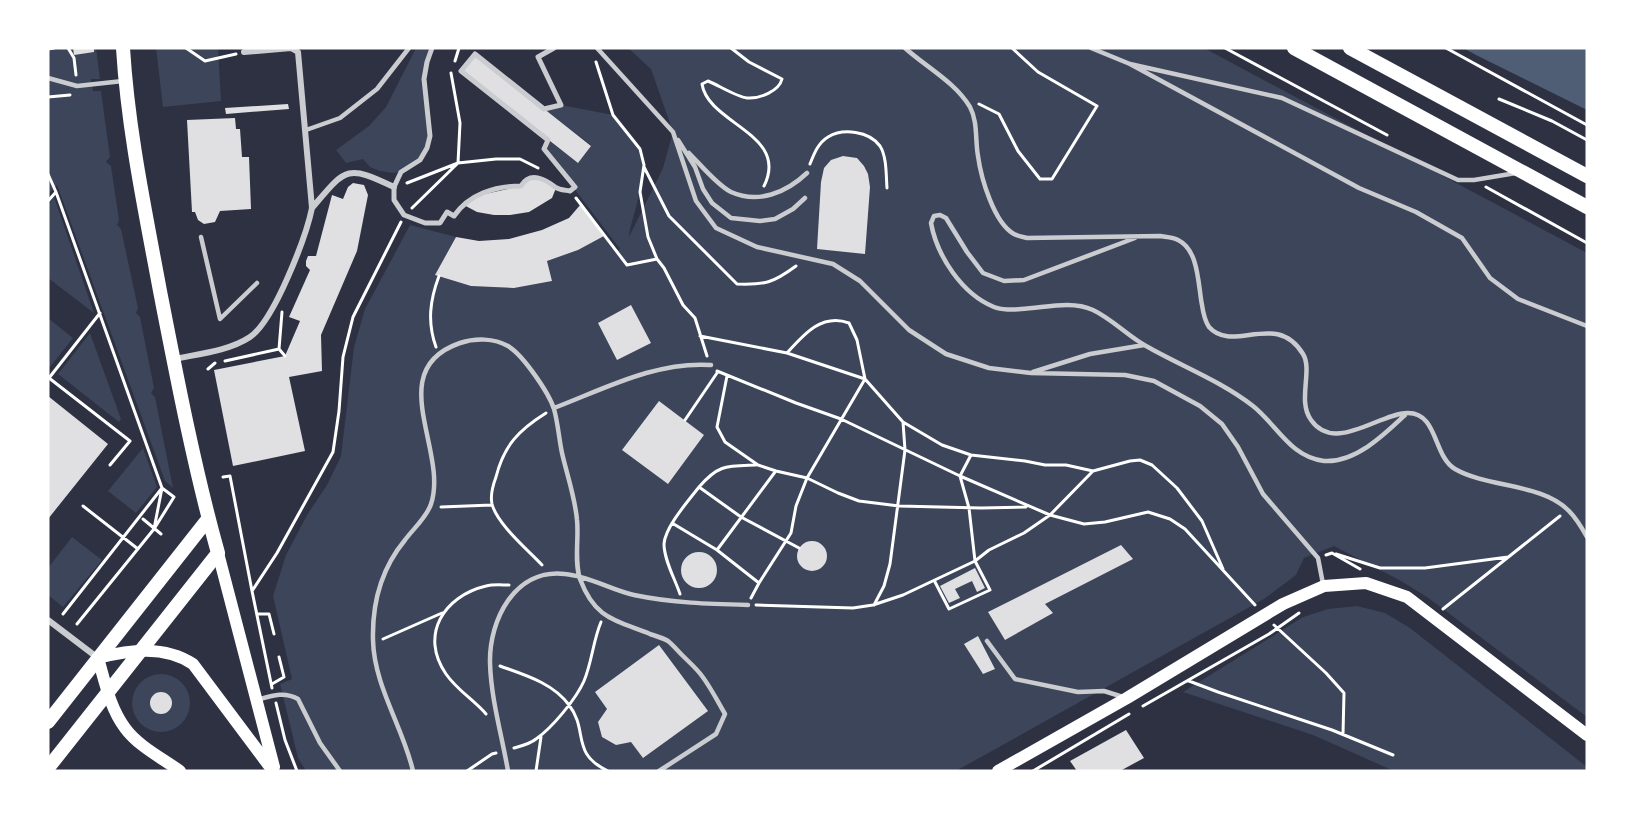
<svg xmlns="http://www.w3.org/2000/svg" width="1635" height="819" font-family="'Roboto Condensed',sans-serif">
<style>
.green{fill:#3c4559}
.water{fill:#4f5d75}
.building{fill:#e0e0e3}
.lines{fill:none;stroke-linecap:round;stroke-linejoin:round}
.path{stroke:#fff;stroke-width:3}
.service{stroke:#caccd0;stroke-width:4.5}
.pedestrian{stroke:#caccd0;stroke-width:5}
.minor{stroke:#caccd0;stroke-width:6}
.secondary{stroke:#fff;stroke-width:12}
.primary{stroke:#fff;stroke-width:14}
</style>
<rect width="100%" height="100%" fill="#2d3142"/>
<path class="green" d="M48,48H96L100,79H91L93,91H101L110,157L106,162L111,166L119,220L117,225L121,229L138,308L136,313L140,317L154,388L151,393L155,397L173,488L165,481L57,185L48,195Z
M156,48H218L221,101L163,107Z
M416,48H432L424,79L430,136L420,160L401,172L393,173L380,171L370,167L363,159L346,163L336,150L369,126L386,107Z
M628,48H1204L1587,253V717L1427,597L1401,581L1334,546L1304,558L1296,575L1264,599L956,771H306L298,758L280,684L292,679L273,596L286,555L307,515L327,485L341,456L354,347L365,309L410,225L456,237L435,275L471,286L514,288L552,281L547,261L578,250L604,236L616,251L620,249L544,149L548,140L578,163L591,145L544,109L561,105L613,115C644,154 649,156 636,207C634,216 629,229 629,237L663,168L673,132L651,69Z
M54,197L94,313L48,278V205Z
M48,318L73,338L50,367L48,365Z
M90,333L121,419L119,422L58,374Z
M143,448L157,487L136,513L108,491Z
M72,537L102,560L63,607L48,595V568Z
M1357,606L1385,613L1410,628L1587,767V771H1394L1313,735L1183,692L1303,617L1328,609Z
M132 703a29 29 0 1 1 58 0a29 29 0 1 1-58 0Z"/>
<path class="water" d="M1463,48H1587V110L1476,55Z"/>
<path class="building" d="M73,48H94V52L74,55Z
M475,54L591,146L578,163L461,71Z
M288,104L289,109L226,114L225,108Z
M235,118L236,129H240L242,157H249L251,209L220,211L215,222L204,224L198,220L195,212H192L187,120Z
M843,156L857,158L864,166L868,174L870,187L865,254L817,249L821,182L824,168L831,160Z
M530,178L552,182L556,188L552,198L529,212L510,215H494L477,212L462,204L476,196L521,186Z
M353,183L364,185L368,195L357,251L321,335L322,371L289,377L305,451L233,466L214,370L285,356L300,321L289,317L310,270L306,266V261L308,256H316L332,195L343,199L348,187Z
M581,204L604,236L578,250L547,261L552,281L514,288L471,286L435,275L456,237L479,241L509,239L542,230L569,218Z
M631,305L651,343L617,360L598,323Z
M48,396L108,444L48,519Z
M659,401L704,435L668,484L622,450Z
M797 556a15 15 0 1 1 30 0a15 15 0 1 1-30 0Z
M1121,545L1133,559L1045,604L1053,613L1005,640L988,612Z
M681 570a18 18 0 1 1 36 0a18 18 0 1 1-36 0Z
M975,568L985,588L977,592L972,581L955,589L960,598L949,603L940,586Z
M978,636L995,669L983,674L964,644Z
M659,645L708,711L643,758L631,742L616,745L602,737L598,722L607,709L595,692Z
M150 703a11 11 0 1 1 22 0a11 11 0 1 1-22 0Z
M1126,730L1144,758L1120,771H1077L1070,761Z"/>
<g class="lines">
<path class="path" d="M68,48L74,58L76,75
M186,48L205,61L236,54
M731,48L749,62L782,79C779,91 760,99 747,98C737,97 718,85 708,81L702,84C708,124 790,134 764,186
M1225,48L1387,135
M1446,48L1587,125
M48,49L54,48
M455,61L459,48
M596,62L613,115L640,149L644,165L640,192L648,237L657,259L664,268L683,305L695,318L707,356
M48,97L70,95
M1499,99L1552,121L1587,140
M979,104L999,114L1018,151L1040,179H1052L1097,106L1038,72L1012,48
M810,164C814,154 818,143 828,137C843,128 869,131 880,146C887,157 886,176 887,188
M644,167L669,216L737,284C765,285 773,283 796,266
M48,174L56,192L162,488L63,614
M407,183L458,163L460,123L451,73
M1486,187L1587,243
M576,198L627,265L657,259
M48,201L56,192
M412,208L458,163L496,159H520L538,168
M700,336L787,353L865,379L903,422L942,445L971,455L1025,461L1045,465H1066L1093,471L1130,461L1140,460L1152,465L1177,488L1202,521L1223,569
M436,347C427,322 430,300 439,276
M279,349L282,312
M225,361L279,349L285,356
M208,369L215,363
M717,371L796,403L841,419L960,476L1050,515L1084,524L1105,522L1148,512L1170,519L1185,529L1255,605
M727,376L717,427L725,442L758,465L776,471L807,478L838,493L859,501L899,506L981,508L1026,507
M49,378L130,441L110,465
M49,378L100,313
M685,420L717,373
M223,477L230,476L252,591
M699,487C719,464 727,466 756,465
M83,506L138,549
M441,507L492,505
M143,519L161,534
M672,523L717,550L759,583
M717,550L775,472
M1336,554L1380,568H1425L1508,557
M1326,555L1332,553L1360,569
M542,565C528,550 497,524 492,504C490,495 493,485 496,477C504,445 519,430 546,413
M935,582L949,609L990,590L975,561L969,508L960,476L971,455
M680,594C675,579 664,560 664,544C665,527 689,500 699,487L741,517L799,548
M751,598L759,583L791,533L796,506L807,478L865,379L857,340L849,323C822,313 804,334 787,353
M756,605L853,608L873,605L903,595L975,561L989,550L1024,533L1050,515L1093,471
M874,605L884,586L890,564L905,450L903,422
M1443,609L1560,516
M257,614H269L274,634
M77,624L154,529L174,497L162,488L154,529
M1274,625L1326,673L1344,693L1343,734
M383,639L442,613
M500,666C525,675 553,683 569,705C589,731 570,753 608,771
M1189,681L1218,692L1332,730L1393,755
M272,684L284,677L279,657
M272,688L252,591L277,553L333,452L339,411L343,357L353,317L401,222
M276,703L285,740L297,771
M1143,706L1269,634L1299,613
M486,714C474,700 457,690 446,674C419,635 444,596 486,586C493,584 502,585 509,585
M514,748C521,746 530,744 536,739C552,728 576,699 584,681C592,662 593,641 601,622
M467,771L492,754L496,753
M536,771L541,737
M1033,771L1129,714"/>
<path class="service" d="M597,48L673,132L696,201L716,228L757,247L833,264L860,281L909,330L946,354L989,368L1031,373L1125,375L1154,381L1200,406L1222,424L1238,447L1263,494L1318,558L1323,584
M905,48C926,67 955,82 970,107C978,122 975,140 978,156C981,178 994,223 1014,234C1018,236 1023,237 1027,238L1160,236C1165,237 1173,237 1178,240C1199,250 1198,285 1202,305C1203,312 1205,321 1209,327C1233,354 1276,310 1303,354C1313,370 1297,401 1311,420C1335,454 1379,413 1408,413C1438,413 1433,456 1455,469C1488,488 1542,483 1569,511C1576,518 1582,528 1587,537
M1091,48L1130,64L1282,98L1458,180H1474L1516,173
M1130,64L1359,188L1416,212L1462,238L1490,278L1518,299L1587,326
M48,78L77,86L123,81
M306,130L340,118L377,89L409,48
M678,140L695,167L703,189L712,203L731,218L760,221L775,219L793,209L805,198
M689,153C700,164 717,185 731,192C758,204 786,193 807,173
M201,237L220,319L257,283
M1135,238L1024,280L1004,281L983,273L967,252L946,218L940,215L934,216L931,223C937,256 962,294 994,307C1001,310 1014,310 1021,309C1045,308 1070,300 1093,310C1112,319 1128,336 1146,346C1181,366 1221,381 1253,406C1277,425 1290,457 1324,461C1355,463 1384,435 1405,415
M1033,372L1090,354L1144,345
M554,408C604,389 656,361 711,365
M987,641L1015,679L1078,692L1104,691L1123,697
M257,700C271,696 284,691 298,699L320,743L340,771
M413,771C403,727 374,686 373,640C372,602 381,569 405,540C413,529 427,517 431,504C449,451 382,370 460,343C475,338 494,338 508,346C523,355 549,393 554,409C558,423 559,439 562,453C567,475 575,497 577,520C579,538 574,561 580,579C595,619 615,620 650,634C656,636 663,638 668,641C673,645 678,651 682,655C689,662 697,669 702,676C711,688 718,702 725,714L716,734L659,771
M508,771C502,736 491,699 490,663C489,620 515,568 565,574C589,576 611,590 634,595C672,603 710,604 748,605"/>
<path class="pedestrian" d="M432,48L427,62L424,79L430,136L427,148L420,160L401,172L394,187V200L404,215L425,223H440L447,212L454,216C469,194 495,186 521,186C530,171 545,179 555,187C559,190 565,190 570,191L575,187L544,149L548,140L461,71L475,54L544,109L561,105L538,57L554,48"/>
<path class="minor" d="M312,208C346,168 346,164 394,187
M174,359C198,354 229,351 250,337C274,321 306,237 312,208L298,52L291,48L244,52
M48,620L98,658"/>
<path class="secondary" d="M218,553L274,767
M180,771C162,758 138,746 125,728C110,708 105,682 98,658C130,650 164,645 193,664L273,771
M998,771L1127,698L1283,604L1324,586L1366,583L1407,597L1587,735"/>
<path class="primary" d="M1294,48L1587,207
M1350,48L1587,176
M48,722L208,519
M48,768L218,553C194,467 177,378 160,291C145,210 128,130 123,48"/>
</g>
<rect width="1635" height="819" fill="none" stroke="#ffffff" stroke-width="99"/>
</svg>
